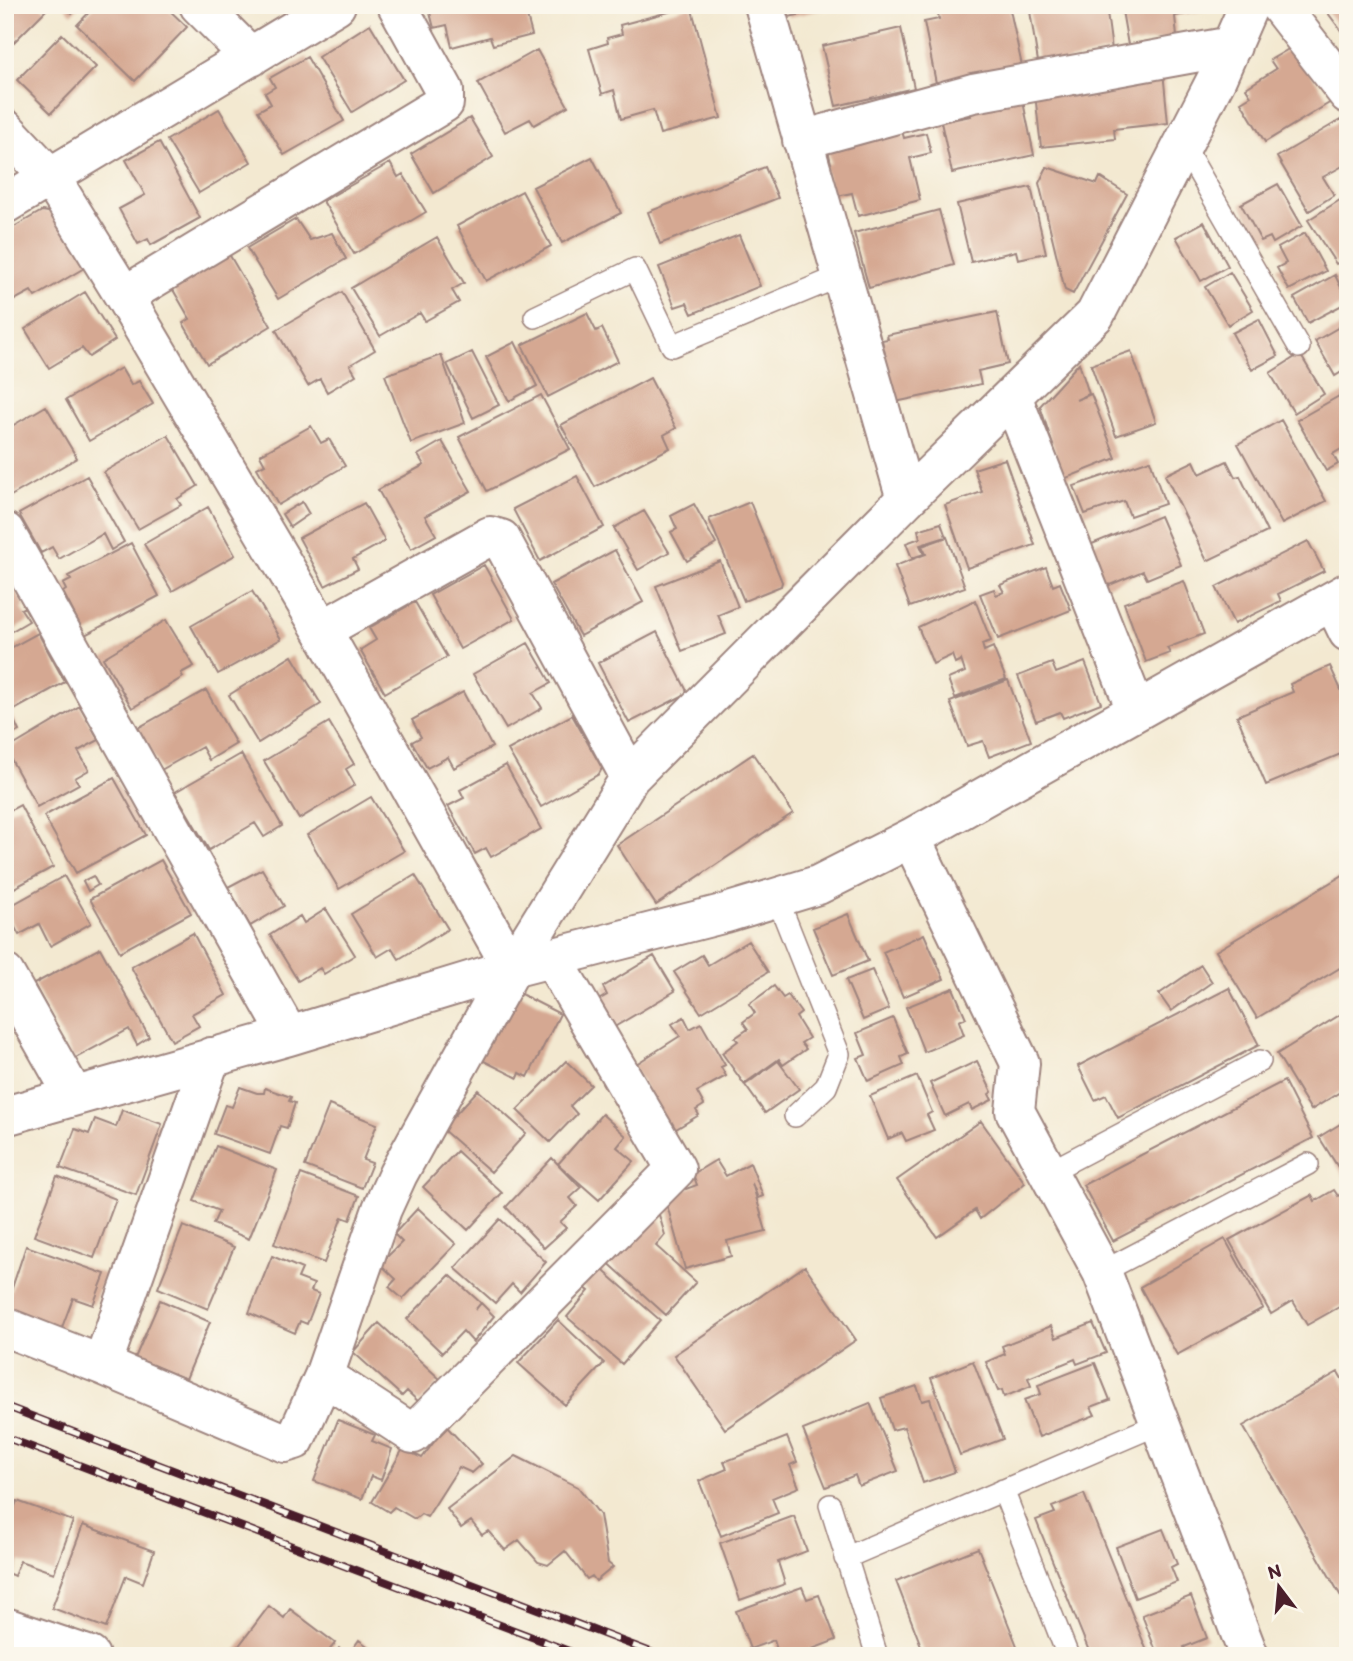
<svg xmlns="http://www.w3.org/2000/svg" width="1353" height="1661" font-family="Itim,sans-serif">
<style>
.building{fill:#d5a892}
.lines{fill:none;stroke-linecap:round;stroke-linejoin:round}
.lane-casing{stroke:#9e847e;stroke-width:24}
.street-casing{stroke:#9e847e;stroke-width:42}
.lane{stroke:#fff;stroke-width:21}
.street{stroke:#fff;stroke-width:38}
.rail-casing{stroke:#4a1f2b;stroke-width:8}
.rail{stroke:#fbf7ec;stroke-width:5;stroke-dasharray:16;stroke-linecap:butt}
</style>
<rect width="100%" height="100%" fill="#fbf7ec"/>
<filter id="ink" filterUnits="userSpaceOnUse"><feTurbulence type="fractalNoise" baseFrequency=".0143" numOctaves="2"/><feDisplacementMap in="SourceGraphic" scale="14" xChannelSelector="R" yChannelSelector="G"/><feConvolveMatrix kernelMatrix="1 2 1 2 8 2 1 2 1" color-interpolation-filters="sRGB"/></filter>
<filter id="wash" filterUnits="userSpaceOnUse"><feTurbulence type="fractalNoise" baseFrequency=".00686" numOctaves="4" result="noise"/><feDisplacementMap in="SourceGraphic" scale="28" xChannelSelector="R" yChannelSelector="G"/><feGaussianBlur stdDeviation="1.57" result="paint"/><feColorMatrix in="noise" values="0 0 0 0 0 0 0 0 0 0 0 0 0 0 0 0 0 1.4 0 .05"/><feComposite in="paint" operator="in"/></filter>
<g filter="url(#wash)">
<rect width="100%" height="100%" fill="#f3e9d1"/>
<g id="blocks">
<path class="building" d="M5,5H40L46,10L5,51Z
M63,5H80L72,14Z
M96,5H164L187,27L135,81L77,25Z
M428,5H524L532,35L493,45L490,37L452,47L447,25L434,28Z
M787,5H837V6L789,17Z
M952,5H979L980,9L1009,5L1022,66L936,83L924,22L939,19L937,8Z
M1029,5H1106L1112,50L1039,68Z
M1121,5H1209L1207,10L1175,16L1177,37L1128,45Z
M1322,5H1348V40Z
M691,6L721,118L660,134L653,110L621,119L614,90L602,94L589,49L608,43L607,38L622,34L620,25Z
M370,24L404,80L352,112L318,57Z
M901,28L914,88L836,106L822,46Z
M62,34L96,67L51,113L17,80Z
M1292,47L1331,102L1265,142L1241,102L1251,96L1246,88L1276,69L1270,60Z
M537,50L568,106L534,125L530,119L505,132L478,83Z
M307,57L344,121L284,155L258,111L271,104L265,93L275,87L270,78Z
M1163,71L1168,123L1114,129L1115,139L1041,147L1034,85Z
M1020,87L1034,155L952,173L941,122L971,116L967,99Z
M219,109L251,162L199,193L167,140Z
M470,118L493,157L434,193L411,154Z
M1342,119L1348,129V163L1323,177L1334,195L1309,211L1277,157Z
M902,131L904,138L926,133L931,153L910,158L920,200L858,216L852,193L832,197L824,165L831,163L828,150Z
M159,142L200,218L151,245L148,239L138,244L119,209L145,195L126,160Z
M592,157L621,213L562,243L533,187Z
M390,163L398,177L403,174L426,212L354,254L323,201Z
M765,167L778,198L660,244L648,212Z
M1047,167L1097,184L1100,177L1127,194L1073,294L1065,290L1039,183Z
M1278,184L1302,226L1273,243L1270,237L1261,241L1241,204Z
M1031,187L1046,253L1018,259L1016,251L971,262L957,204Z
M522,191L551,246L486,281L457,226Z
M1348,195V257L1336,264L1308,220Z
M939,210L954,265L869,288L854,233Z
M42,211L61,214L91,264L35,297L31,291L9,303L5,297V232Z
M296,219L310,240L332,233L346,259L278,299L247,248Z
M1204,222L1228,266L1201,281L1176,237Z
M1305,233L1326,271L1289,290L1277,268L1286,263L1278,248Z
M739,235L760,286L692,314L687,303L675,307L659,267Z
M437,237L464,283L452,290L459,302L425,321L420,313L380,336L351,288Z
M229,254L271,326L207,364L183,323L190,319L172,288Z
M1230,272L1253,310L1228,325L1205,287Z
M1335,275L1348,302L1308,323L1294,298Z
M85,292L115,340L89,357L82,348L49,368L25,329Z
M342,292L375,350L350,365L356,375L327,392L320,379L308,386L276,330Z
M997,312L1008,364L978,371L981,384L895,402L882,340L888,339L887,335Z
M587,313L596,331L602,328L618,361L548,397L522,345Z
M1259,319L1278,356L1252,370L1232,333Z
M1348,322V368L1335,376L1315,341Z
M515,342L537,386L509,401L486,357Z
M1131,351L1156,422L1116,436L1091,365Z
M472,352L499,405L473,418L447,364Z
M1300,354L1324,394L1294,413L1270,373Z
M441,355L465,423L411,443L385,375Z
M1079,363L1089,394L1076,400L1091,394L1116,458L1064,479L1040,406Z
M121,368L131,385L139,381L153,404L89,441L66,400Z
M650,378L676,428L664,435L670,448L595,487L561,425Z
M1348,391V445L1333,454L1338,464L1326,471L1297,420Z
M541,395L570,449L487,491L459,437Z
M46,406L77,458L9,497L5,490V430Z
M1281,420L1326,501L1282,524L1238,444Z
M311,426L321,443L329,439L345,466L278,505L257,468L265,464L260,455Z
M168,435L198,486L177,499L181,505L138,529L104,472Z
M442,441L471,491L425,516L436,535L411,549L378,490L424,465L418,455Z
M1005,459L1035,545L967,568L945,505L982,492L974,469Z
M1150,460L1165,504L1130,516L1124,501L1085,514L1074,486Z
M1194,461L1200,474L1227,461L1235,477L1240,476L1267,532L1207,561L1165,475Z
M87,476L124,542L111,550L103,534L59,559L52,547L41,553L19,514Z
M577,476L604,527L540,561L513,509Z
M302,502L309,514L290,527L282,514Z
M750,502L782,582L781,586L744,601L709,519Z
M364,503L385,541L353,559L358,569L325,586L299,538Z
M694,504L716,544L687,561L671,532L677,529L671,516Z
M208,507L235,555L172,591L144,544Z
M644,511L669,552L638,570L614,528Z
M1160,516L1181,565L1147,579L1143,571L1105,587L1087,546Z
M941,523L946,537L920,545L924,554L912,558L906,543L920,538L918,530Z
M947,537L965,587L910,607L895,566L926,554L922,546Z
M1308,541L1324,571L1278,594L1281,601L1234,624L1216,587Z
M131,543L159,596L85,635L63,592L66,590L63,584L71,580L68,576Z
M615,550L643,602L580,636L551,584Z
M720,561L738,607L718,615L726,634L682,651L656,586Z
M484,565L514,619L460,649L430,595Z
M1046,567L1053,586L1060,583L1071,610L998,639L980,594L994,589L996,595L1004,592L1000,585Z
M5,571L25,607L21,609L29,621L5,635Z
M1184,581L1204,634L1167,648L1170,653L1146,662L1124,603Z
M252,591L281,639L218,674L191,626Z
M975,600L991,641L982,644L984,651L993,647L1006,679L955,698L948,679L965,672L961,660L955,663L952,655L933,664L918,627Z
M415,602L447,657L385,693L360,650L376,640L369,628Z
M166,620L194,666L181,673L183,677L132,708L103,658Z
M657,632L688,693L629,723L598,663Z
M38,633L65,682L5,715V651Z
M528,643L551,683L533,693L542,708L506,729L473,674Z
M292,656L321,704L258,743L229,695Z
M1085,662L1101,703L1063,718L1060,712L1036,721L1018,676L1052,663L1056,673Z
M1330,666L1348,705V751L1266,785L1237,716L1293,692L1290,684Z
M1008,680L1031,741L989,757L983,741L967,746L950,702Z
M206,690L236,744L209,760L202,747L161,770L138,728Z
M463,692L492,747L454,768L448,757L427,768L412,742L421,737L412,720Z
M80,706L99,740L78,751L89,770L75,778L79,784L37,807L6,750Z
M11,714L19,731L5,738V717Z
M572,715L602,768L599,774L541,807L508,750Z
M329,722L354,764L346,769L355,785L299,819L264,761Z
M241,754L282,826L264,837L255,823L209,850L175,792Z
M753,754L793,813L656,905L617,845Z
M506,765L541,829L491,857L486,848L475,854L448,806L464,798L460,790Z
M114,778L146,835L76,873L44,816Z
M371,797L404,851L339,889L307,835Z
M20,805L53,867L5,893V813Z
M161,860L191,913L120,952L90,899Z
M262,869L284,906L250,926L228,887Z
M1348,872V963L1257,1018L1216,951Z
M415,875L448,929L399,959L392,948L377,957L351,914Z
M64,876L91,923L50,946L39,924L19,935L5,909Z
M93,876L98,885L88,891L83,881Z
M326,909L355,955L324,974L320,968L298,981L270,935L300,916L304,923Z
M848,914L868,961L833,975L813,928Z
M193,933L226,995L192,1014L199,1026L172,1041L131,967Z
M924,934L944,979L903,997L883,952Z
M748,941L768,972L701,1013L674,972L702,955L708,965Z
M100,948L149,1037L137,1045L129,1029L74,1059L34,984Z
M654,956L675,991L611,1029L595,1002L607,995L603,987Z
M1201,965L1212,982L1171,1011L1159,994Z
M872,970L889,1009L863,1020L846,980Z
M774,986L783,998L788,995L801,1013L796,1017L809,1038L801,1043L806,1049L783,1065L779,1059L744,1084L722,1053L738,1041L735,1038L748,1029L743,1022L755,1013L749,1004Z
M953,988L966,1018L959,1021L964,1035L924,1052L906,1007Z
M1229,988L1259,1045L1118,1118L1106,1095L1095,1100L1078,1066Z
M511,989L560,1014L528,1077L520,1073L518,1078L476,1057Z
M1343,1013L1348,1021V1087L1311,1110L1277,1054Z
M684,1017L690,1029L701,1023L725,1065L721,1067L726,1076L697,1092L704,1105L696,1110L699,1115L671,1132L633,1066L680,1036L672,1024Z
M893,1018L908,1054L901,1057L904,1065L868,1081L858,1058L866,1055L857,1033Z
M566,1061L591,1085L570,1106L577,1114L550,1142L517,1110Z
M778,1061L799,1089L765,1113L745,1085Z
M977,1061L992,1092L989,1094L992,1100L972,1110L969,1104L945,1116L930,1083Z
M917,1076L932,1112L927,1115L934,1130L906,1141L902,1133L888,1139L870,1096Z
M1284,1081L1313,1138L1113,1241L1083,1185Z
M240,1087L257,1093H264L265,1088L291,1097L289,1101L295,1103L287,1128L280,1126L270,1154L214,1134L225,1105L232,1107Z
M478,1090L526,1133L491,1172L442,1129Z
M329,1105L377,1124L363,1160L372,1163L362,1188L305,1166Z
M122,1110L162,1124L136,1195L60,1168L75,1129L89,1134L95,1119L116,1127Z
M1348,1111V1183L1319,1137L1345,1121L1341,1115Z
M602,1114L626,1136L617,1147L634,1161L599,1200L558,1164Z
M981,1121L1025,1183L980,1219L975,1210L937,1237L897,1180Z
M216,1146L277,1170L249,1239L213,1224L219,1211L194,1201Z
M457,1151L502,1193L468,1230L423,1187Z
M552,1158L581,1188L570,1198L577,1206L560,1222L566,1228L544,1248L506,1207Z
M716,1160L726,1176L750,1163L763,1196L758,1198L752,1183L766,1231L727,1241L731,1256L685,1269L665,1198L683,1182L686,1189L697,1185L693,1174Z
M301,1174L359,1196L350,1220L342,1217L324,1263L274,1244Z
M57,1176L116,1199L94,1258L34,1236Z
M1334,1190L1338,1196L1343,1193L1348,1200V1302L1307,1325L1293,1301L1271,1314L1229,1240L1312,1195L1315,1201Z
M418,1208L456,1244L403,1299L389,1287L396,1279L380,1264L402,1242L394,1234Z
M657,1208L665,1235L656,1246L696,1282L666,1315L604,1259Z
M500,1219L546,1262L520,1292L512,1284L495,1303L455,1268Z
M183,1226L234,1247L208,1309L158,1288Z
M1225,1239L1263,1308L1177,1355L1140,1287Z
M26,1246L105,1274L93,1305L73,1298L61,1330L5,1309Z
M272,1256L302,1269L298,1278L314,1284L311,1291L319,1294L307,1324L300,1321L295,1333L249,1313Z
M598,1266L660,1320L622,1364L567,1317L589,1291L581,1285Z
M805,1266L856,1340L725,1429L674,1355Z
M450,1275L481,1303L475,1310L481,1303L494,1316L473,1342L463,1331L442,1353L407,1319Z
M160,1300L210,1322L186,1379L135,1358Z
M558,1320L604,1363L565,1405L518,1363Z
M379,1323L441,1380L420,1403L407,1391L402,1396L353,1352Z
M1093,1323L1106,1353L1077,1364L1075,1359L1028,1378L1031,1386L1004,1397L1002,1390L998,1391L986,1362L1005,1354L1002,1346L1051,1326L1056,1338Z
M973,1361L1003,1439L960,1455L931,1378Z
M1095,1363L1110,1400L1091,1407L1095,1415L1039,1437L1024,1400L1041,1394L1038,1385Z
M1338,1372L1348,1389V1594L1342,1598L1243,1426Z
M917,1386L922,1401L930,1399L955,1472L923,1483L904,1427L892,1430L881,1398Z
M870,1403L898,1471L859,1486L855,1475L826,1487L803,1430Z
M338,1420L375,1435L372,1441L392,1449L381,1480L371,1476L362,1499L314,1481Z
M446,1426L482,1464L472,1473L459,1467L427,1517L421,1514L415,1519L394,1507L389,1512L372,1502L403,1449L422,1458Z
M787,1437L797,1462L790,1465L799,1487L772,1498L778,1513L721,1536L699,1481L727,1469L724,1462Z
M516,1456L578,1487L600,1515L608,1563L613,1567L596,1581L592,1576L587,1579L565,1551L548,1565L538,1562L519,1540L505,1550L488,1531L482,1535L471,1521L461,1528L447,1509Z
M1084,1494L1149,1656H1091L1036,1520L1055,1513L1052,1507Z
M17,1501L73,1521L54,1573L20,1561L14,1576L5,1572V1534Z
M794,1516L807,1551L778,1562L785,1584L740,1600L720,1543Z
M83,1525L154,1551L143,1583L126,1576L106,1628L52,1608Z
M1163,1529L1177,1564L1171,1567L1177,1582L1135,1598L1116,1547Z
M978,1548L1021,1656H925L896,1581Z
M802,1587L807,1599L819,1595L836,1640L794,1656H779L774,1640L750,1649L736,1611Z
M1191,1596L1207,1638L1184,1647L1188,1656H1158L1142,1615Z
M269,1606L284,1618L290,1609L335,1643L325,1656H243L235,1651Z
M359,1640L381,1656H333L339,1648L349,1654Z
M462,1648L481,1656H455Z"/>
</g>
</g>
<g filter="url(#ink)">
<use href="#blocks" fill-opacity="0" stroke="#9e847e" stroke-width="2"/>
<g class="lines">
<g class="lane-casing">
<path id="lane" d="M1183,145L1299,347
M535,317L635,269L672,346L843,275
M777,898L839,1054L826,1087L795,1116
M1049,1172L1260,1061
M1102,1272L1308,1164
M1003,1490L1068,1656
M830,1505L877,1656
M845,1558L1161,1423"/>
</g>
<g class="street-casing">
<path id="street" d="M199,5L251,57
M764,5L906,499
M1279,5L1348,94
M5,129L51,178L124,296L322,630L512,968
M802,140L973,93L1232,46
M5,204L336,5
M124,296L444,103V90L397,5
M1012,396L1136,710
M5,532L289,1036
M1333,601L1348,632
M322,630L490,536L501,539L630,777
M911,838L1020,1063L1015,1111L1102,1272L1249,1656
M5,974L74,1096
M5,1116L289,1036L512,968L726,913L818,885L911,838L1348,592
M5,1327L102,1365L285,1443L295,1440L324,1376L382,1209L398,1174L512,968L630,777L906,499L1095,315L1217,78L1249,5
M102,1365L211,1057
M324,1376L413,1434L676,1169L552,958
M5,1627L90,1656"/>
</g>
<use href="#lane" class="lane"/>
<use href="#street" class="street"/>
<g class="rail-casing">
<path id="rail" d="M5,1406L661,1656
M5,1437L582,1656"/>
</g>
<use href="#rail" class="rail"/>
</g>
</g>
<rect width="1353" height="1661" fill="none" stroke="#fbf7ec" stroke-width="28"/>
<g transform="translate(1279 1587) rotate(344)" stroke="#fbf7ec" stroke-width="5" paint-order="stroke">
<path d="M0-5L12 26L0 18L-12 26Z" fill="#4a1f2b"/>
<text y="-10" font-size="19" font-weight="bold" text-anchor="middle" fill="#4a1f2b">N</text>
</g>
</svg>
